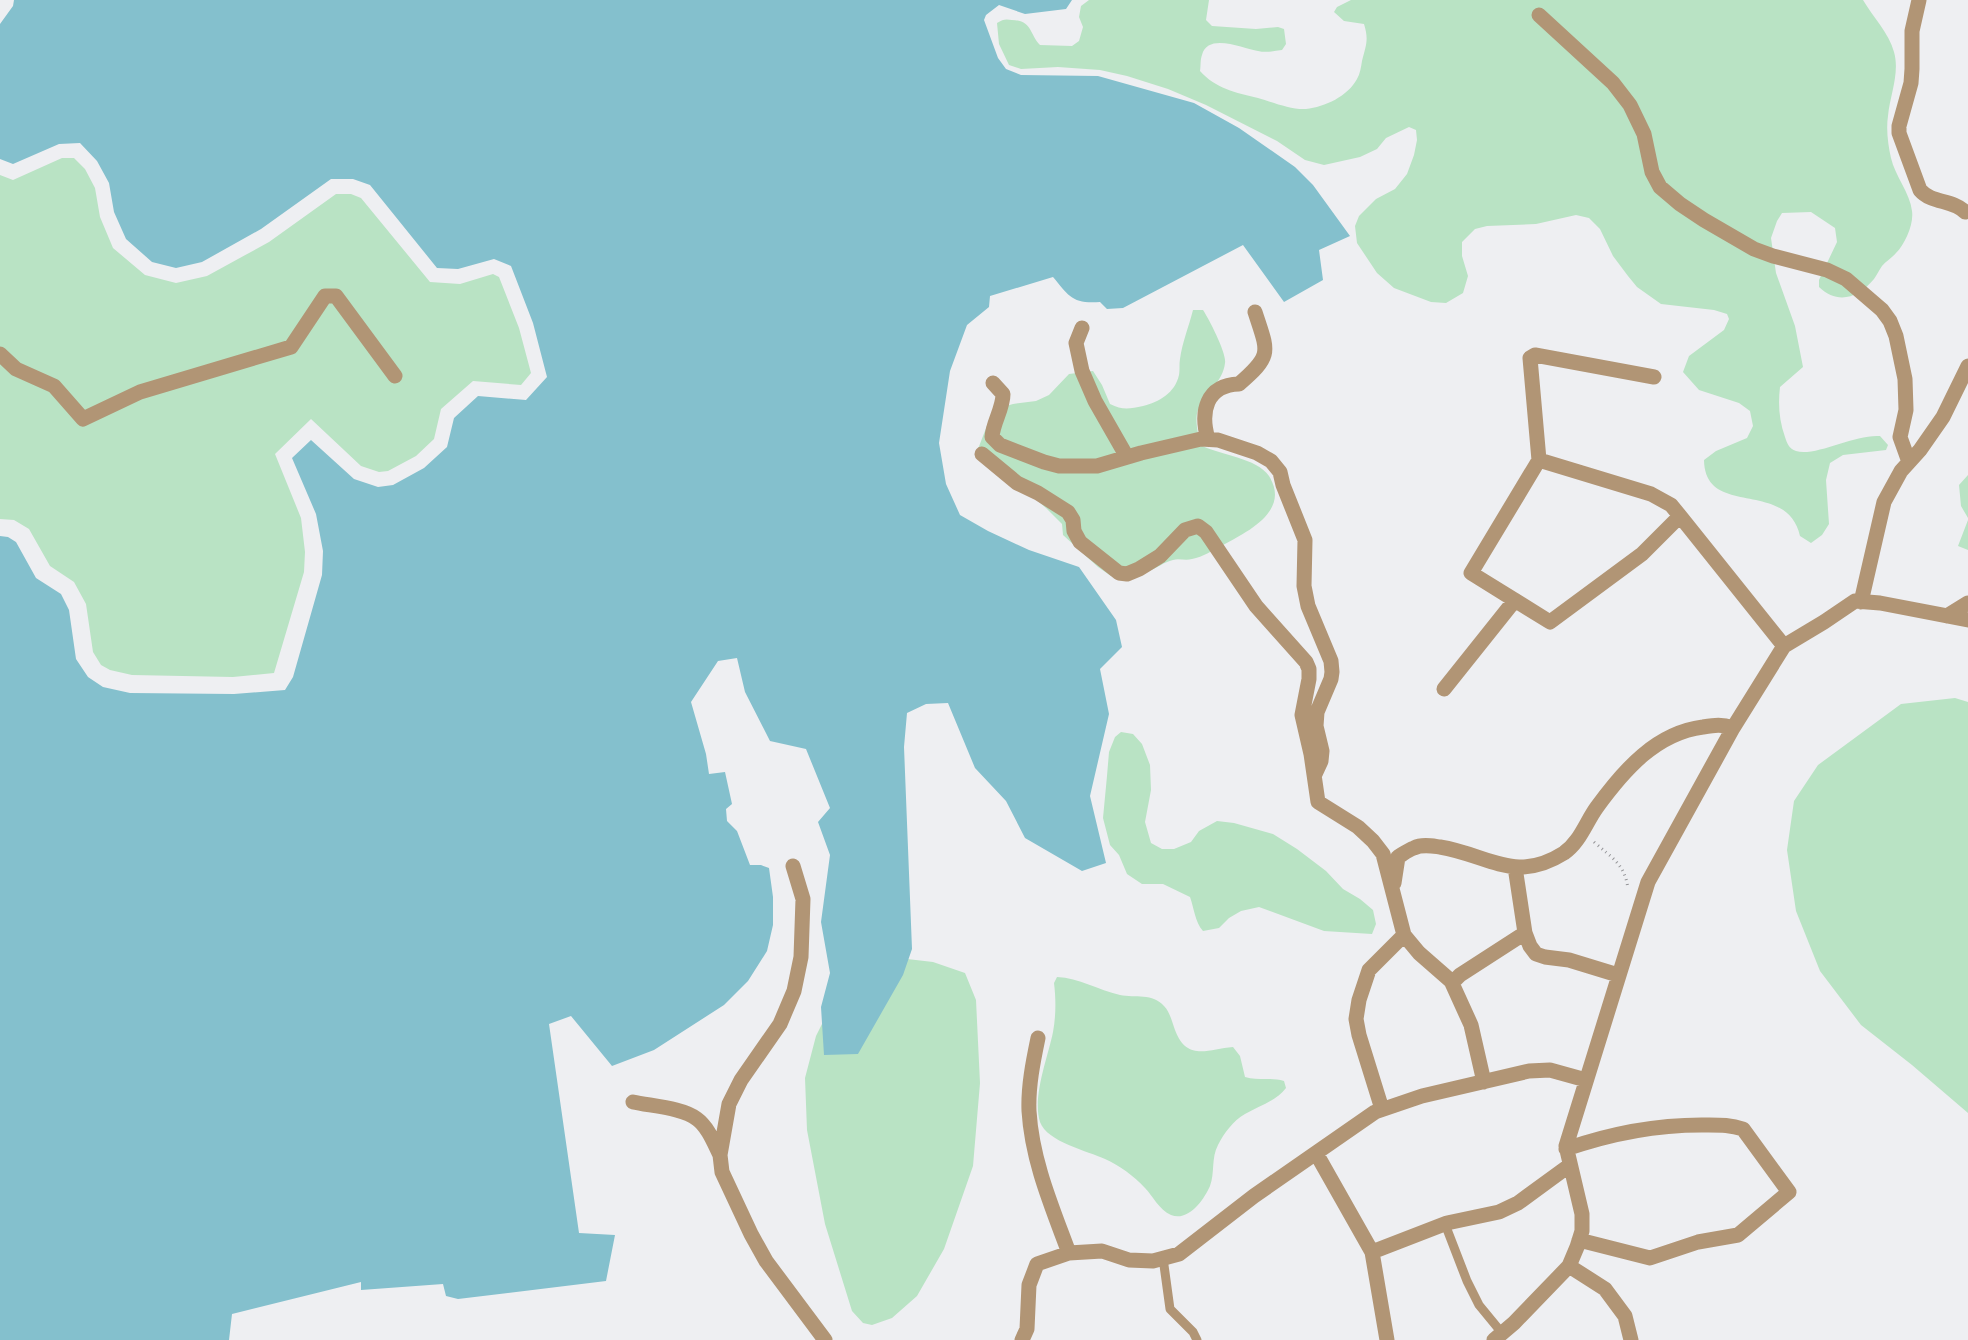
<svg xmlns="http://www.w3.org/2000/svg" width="1968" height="1340" font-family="Quicksand,sans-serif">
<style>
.green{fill:#b9e3c4}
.water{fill:#84c0cd}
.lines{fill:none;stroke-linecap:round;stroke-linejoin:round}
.path{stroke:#949497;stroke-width:3;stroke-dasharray:1 4;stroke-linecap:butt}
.lane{stroke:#b19575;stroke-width:9}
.street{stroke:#b19575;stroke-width:15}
</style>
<rect width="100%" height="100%" fill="#eeeff2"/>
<path class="green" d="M1089,0H1209L1206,20L1212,26L1256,29L1278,27L1284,29L1286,44L1282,50C1274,51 1266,53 1258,51C1244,49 1208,32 1202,55C1200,60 1201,66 1200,71C1215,88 1236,93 1258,98C1272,102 1291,110 1306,109C1325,107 1348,96 1357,79C1360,74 1361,67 1362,61C1366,45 1369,40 1364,24L1344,21L1334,12L1337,7L1351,0H1863C1873,17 1889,33 1894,52C1900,73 1890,95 1888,116C1886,129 1888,145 1891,158C1895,176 1910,193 1912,211C1914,224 1905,244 1896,253C1892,258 1886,261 1882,266C1879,270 1877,275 1874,279C1858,298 1838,305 1819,287V280L1837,242L1835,228L1811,212L1782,213L1777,221L1771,238L1776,273L1795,326L1803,367L1780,387C1778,404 1779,420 1785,437C1787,443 1789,449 1796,451C1815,457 1855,434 1880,436L1888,445L1886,450L1843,455L1830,463L1826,480L1829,524L1822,535L1811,543L1800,536C1787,478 1705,519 1704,460L1716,451L1747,438L1753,426L1750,411L1739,403L1699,390L1683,372L1689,356L1724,330L1729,319L1727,314L1714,310L1661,304L1637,287L1628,276L1613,256L1600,229L1589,218L1576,215L1536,224L1487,226L1475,229L1462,242V256L1468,276L1463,293L1446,303L1431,302L1394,288L1377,273L1357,243L1355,226L1359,216L1376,199L1395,189L1407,174L1414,155L1417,140L1416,130L1409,127L1386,138L1377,149L1360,157L1324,165L1305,160L1277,141L1206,105L1168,89L1127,76L1100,70L1058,67L1021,69L1009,65L999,44L997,23C1003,19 1006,19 1012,20C1033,21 1029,34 1040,45L1072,46L1079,41L1083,27L1079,17L1081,6Z
M62,158H74L85,169L95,188L100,217L113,248L145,275L176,283L207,276L269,242L336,194H351L361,198L430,282L460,284L493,274L499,277L519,328L531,373L521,385L473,381L441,409L434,439L416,456L388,471L379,472L361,466L311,419L275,454L301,518L305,552L304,572L274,673L233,677L132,675L110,670L101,665L93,652L86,604L74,582L50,566L29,529L14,520L0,519V175L13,180Z
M1193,310H1203C1209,319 1227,354 1225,363C1223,382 1205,393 1198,410C1194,421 1199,435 1200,445C1220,455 1257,458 1269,476C1291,511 1247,532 1223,545C1213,550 1203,557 1192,559C1185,561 1179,558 1173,560C1164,562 1157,568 1149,571C1138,576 1123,575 1111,576L1098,567L1063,535L1062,524L1046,508L978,449L993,410L1013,404L1036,401L1049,395L1069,374L1093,371L1102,385L1110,404C1122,410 1129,409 1143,406C1159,402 1175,393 1179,375C1180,369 1179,364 1180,359C1182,343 1189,326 1193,310Z
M1968,475V518L1961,506L1959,485Z
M1968,520V550L1958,546Z
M1955,698L1968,702V1113L1912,1065L1861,1025L1820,971L1796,911L1787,850L1794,801L1818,765L1901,704Z
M1121,732L1133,734L1142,744L1150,765L1151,790L1145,822L1151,843L1162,849H1174L1191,842L1199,831L1217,821L1234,823L1273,834L1297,849L1326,871L1343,889L1360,899L1373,910L1376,924L1372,934L1324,931L1259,907L1241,911L1229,918L1219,928L1203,931C1195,922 1194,908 1190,897L1163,884H1142L1127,874L1119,855L1110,845L1103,818L1107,776L1109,752L1115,737Z
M890,957L933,962L965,973L976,1000L980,1083L973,1166L944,1249L917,1296L892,1318L872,1325L863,1323L852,1311L825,1224L807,1130L805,1078L816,1036L834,1000Z
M1057,977C1079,978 1098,990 1120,995C1135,998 1153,993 1164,1006C1170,1012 1172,1022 1175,1030C1187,1062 1208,1049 1233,1047L1240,1056L1245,1077C1259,1081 1271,1077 1284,1081L1286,1088C1276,1101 1259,1106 1245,1114C1233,1121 1224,1133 1218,1145C1211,1158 1215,1173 1210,1186C1204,1200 1188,1222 1171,1215C1159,1210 1153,1196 1145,1188C1134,1176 1119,1165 1105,1159C1088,1151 1047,1142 1040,1122C1032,1097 1048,1057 1053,1032C1056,1016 1056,999 1054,983Z"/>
<path class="water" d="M14,0H1072L1066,9L1025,14L999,5L986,15L984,20L998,58L1006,69L1021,75L1098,76L1194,103L1239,128L1295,167L1313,185L1350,236L1319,250L1323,280L1284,302L1243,245L1123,308L1107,309L1100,302C1072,304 1069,296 1053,277L990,296L989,307L967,325L950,371L939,443L946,484L960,515L988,531L1029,550L1079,567L1116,620L1122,647L1100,669L1109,714L1090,796L1106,863L1082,871L1025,838L1006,801L975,768L948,703L926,704L907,713L904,747L912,949L903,975L858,1054L824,1055L821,1007L830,973L821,922L830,855L818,822L830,808L806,749L770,741L745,692L737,658L718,661L691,702L706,754L709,774L725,772L732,804L726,809L727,821L737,831L750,865H761L769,868L773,897V925L767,951L748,981L724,1005L654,1050L612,1066L571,1016L549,1024L579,1233L615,1235L606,1281L458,1299L446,1296L443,1284L361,1290V1282L232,1314L229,1340H0V536L8,537L16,542L36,578L61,594L69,610L76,659L88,677L103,687L130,693L234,694L285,690L293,677L322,575L323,551L316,514L292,458L311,440L354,479L378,487L393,485L424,468L447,447L454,418L478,396L526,400L547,377L533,323L511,266L494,259L458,269L437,268L370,185L353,179H331L261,229L202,262L176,268L152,262L126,239L114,212L109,183L97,161L80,143L59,144L13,164L0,159V24L13,6Z"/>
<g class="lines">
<path class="path" d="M1594,842C1612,858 1625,864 1628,889"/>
<path class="lane" d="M1445,1224L1467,1281L1479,1305L1502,1333
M1163,1258L1170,1309L1193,1332L1197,1340"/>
<path class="street" d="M1919,0L1912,31V69L1911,83L1899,126V133L1920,190C1932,204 1952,199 1965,212
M1539,15L1613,83L1630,105L1644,134L1652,172L1660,187L1680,204L1704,220L1754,249L1773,256L1827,270L1846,279L1882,310L1890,321L1896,336L1905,379L1906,410L1900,437L1909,462
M1082,328L1076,343L1082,371L1095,401L1127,457
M0,354L16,369L54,386L83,419L140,392L291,347L325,296H336L395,376
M993,383L1003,394C1003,409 993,422 992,437L1000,445L1044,462L1059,466H1097L1141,453L1201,439L1218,440L1257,453L1271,461L1280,472L1283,485L1305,540L1304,586L1308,606L1331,661L1332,672L1331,679L1317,712L1316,726L1322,751L1321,761L1315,774
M1208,439C1200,412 1206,385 1239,384C1273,355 1268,352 1255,312
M982,454L1017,483L1038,493L1068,512L1073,520L1074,531L1080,542L1119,573L1127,574L1139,569L1160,556L1185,530L1198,526L1206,532L1256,606L1306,662L1309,669V679L1302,715L1311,754L1318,802L1358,827L1373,841L1383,854L1404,935L1419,953L1451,981L1471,1025L1484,1082
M1539,460L1530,358L1535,355L1654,377
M1680,516L1642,554L1550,622L1471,573L1539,460L1651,494L1671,505L1680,516L1784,646
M1861,602L1884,502L1901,471L1920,450L1943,417L1968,366
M1947,616L1968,603
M1444,689L1515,600
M793,866L803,899L801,957L794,991L780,1024L741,1080L729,1104L720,1155L722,1172L751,1234L766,1261L825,1340
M1394,883L1398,857C1403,854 1408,850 1414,848C1422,844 1432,846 1440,847C1489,855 1515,884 1564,853C1580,842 1586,822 1597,807C1624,770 1656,733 1703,727C1715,725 1722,724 1733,728
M1525,933L1530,946L1536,954L1545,957L1569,960L1618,975
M1452,983L1460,975L1525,933L1515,867
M1038,1038C1033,1062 1028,1087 1029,1111C1032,1161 1052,1207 1069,1253
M633,1102C651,1106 684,1108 697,1119C708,1127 714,1143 720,1155
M1382,1109L1359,1035L1356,1019L1359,1000L1369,970L1404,935
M1566,1149C1612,1133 1661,1124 1709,1125C1721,1125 1731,1125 1743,1129L1789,1192L1738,1235L1698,1242L1650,1258L1579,1240
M1316,1153L1372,1252L1387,1340
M1372,1252L1447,1223L1499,1212L1518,1203L1570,1165
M1569,1266L1605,1289L1625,1316L1631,1340
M1022,1340L1027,1329L1029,1285L1037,1264L1069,1253L1102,1251L1129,1260L1153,1261L1179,1254L1254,1196L1375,1112L1422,1096L1529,1071L1550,1070L1586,1080
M1494,1340L1514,1323L1569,1266L1577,1247L1582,1231V1214L1566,1146L1648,882L1733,728L1784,646L1824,622L1855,601L1880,603L1968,620"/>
</g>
</svg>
